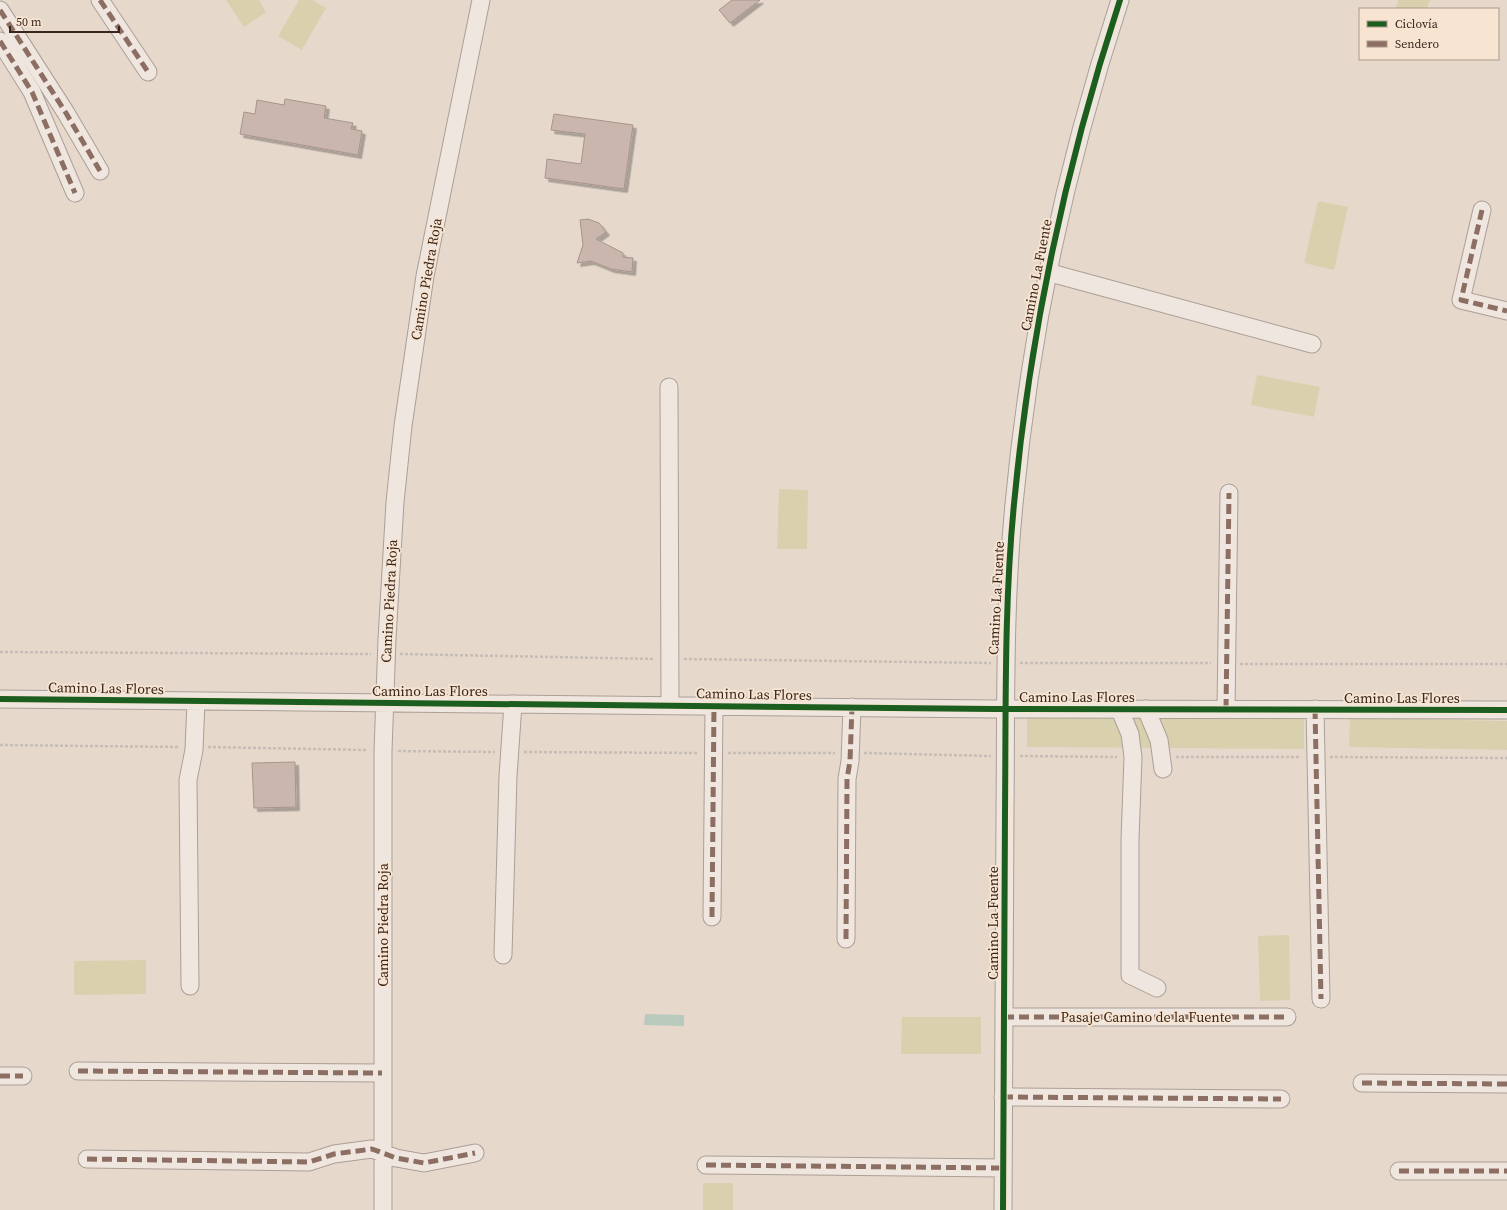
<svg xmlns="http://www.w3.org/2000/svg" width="1507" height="1210" font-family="'Source Serif 4',serif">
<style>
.green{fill:#d9d1ae}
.water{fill:#b8cabb}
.building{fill:#cab6ad;stroke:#a6948b;filter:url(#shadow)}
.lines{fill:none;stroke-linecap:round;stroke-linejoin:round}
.minor-casing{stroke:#ab9f96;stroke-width:19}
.path{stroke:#c6bdb6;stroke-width:2.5;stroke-dasharray:3 2;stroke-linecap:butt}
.minor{stroke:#eee6df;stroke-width:17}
.quiet{stroke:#8d6e63;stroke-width:5;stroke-dasharray:10 5;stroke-linecap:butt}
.cycleway-casing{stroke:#f7e5d2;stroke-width:8}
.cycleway{stroke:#1b5e20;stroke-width:6}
.labels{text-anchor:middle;stroke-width:3.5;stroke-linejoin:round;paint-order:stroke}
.street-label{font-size:14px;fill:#3a251d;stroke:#f7e5d2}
</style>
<defs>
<filter id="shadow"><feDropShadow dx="3.5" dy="3.5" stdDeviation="0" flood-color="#0004"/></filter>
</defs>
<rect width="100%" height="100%" fill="#e6d9cc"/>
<path class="green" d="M226,0H259L266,12L244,27Z
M299,0H312L326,8L302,50L278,36Z
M1398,0H1430L1427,9H1396Z
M1318,201L1348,207L1334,270L1304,263Z
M1257,375L1320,387L1314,417L1251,405Z
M779,489L808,490L807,549H777Z
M1027,715L1304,716V749L1027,747Z
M1350,718L1507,721V750L1349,747Z
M1289,935L1290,1000L1260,1001L1258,936Z
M146,960V994L74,995V961Z
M902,1017H981V1054H901Z
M703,1183H733V1210H703Z"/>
<path class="water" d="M645,1014L684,1015V1026L644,1025Z"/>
<path class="building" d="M732,0H760L730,23L719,10Z
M285,99L326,106L324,118L353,123L351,129L362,131L358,155L240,134L244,112L255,114L257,100L284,105Z
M554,114L633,125L624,189L545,178L547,159L581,164L585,134L551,130Z
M588,219L599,223L606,232L596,239L623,253V257L633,258L632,272L611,269L591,261L577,263L583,245L580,220Z
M295,762L296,807L254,808L252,763Z"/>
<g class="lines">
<g class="minor-casing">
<path id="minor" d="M100,0L148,72
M0,10L66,113L100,171
M0,41L32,92L75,193
M1482,210L1461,300L1507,311
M1047,272L1312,344
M669,387L670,705
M0,699L994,709L1507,710
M1119,708L1130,734L1133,757L1130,840V975L1157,988
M1146,709L1159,740L1163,769
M1226,709L1229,493
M1315,709L1321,999
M712,917L714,705
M846,939L847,779L850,761L852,707
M503,955L508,776L513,704
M190,986L188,780L194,750L196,701
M1004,1017H1287
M78,1071L382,1073
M0,1076H23
M1362,1083L1507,1084
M1003,1097L1281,1099
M87,1159L309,1162L334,1154L372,1149L396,1158L424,1163L475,1153
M706,1165L1003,1168
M1399,1171H1507
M383,1210V751L387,639L395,502L403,426L425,276L481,0
M1003,1210C1003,1077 1005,944 1005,811C1006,708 1004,606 1014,504C1030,332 1066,164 1120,0"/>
</g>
<path class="path" d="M0,652L371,654
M400,654L655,659
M684,659L991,663
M1020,663H1211
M1240,664H1507
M0,745L179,747
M208,747L367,750
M398,751L495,752
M524,752L699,753
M728,753H835
M864,753L991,756
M1020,756L1117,757
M1176,757H1301
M1330,757L1507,758"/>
<use href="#minor" class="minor"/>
<path class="quiet" d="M100,0L148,72
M0,10L66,113L100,171
M0,41L32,92L75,193
M1482,210L1461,300L1507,311
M1226,709L1229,493
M1315,709L1321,999
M712,917L714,705
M846,939L847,779L850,761L852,707
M1004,1017H1287
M78,1071L382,1073
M0,1076H23
M1362,1083L1507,1084
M1003,1097L1281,1099
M87,1159L309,1162L334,1154L372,1149L396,1158L424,1163L475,1153
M706,1165L1003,1168
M1399,1171H1507"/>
<g class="cycleway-casing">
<path id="cycleway" d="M0,699L994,709L1507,710
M1003,1210C1003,1077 1005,944 1005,811C1006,708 1004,606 1014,504C1030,332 1066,164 1120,0"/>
</g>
<use href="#cycleway" class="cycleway"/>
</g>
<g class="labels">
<g class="street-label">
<text transform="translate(1036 275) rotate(-79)" y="5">Camino La Fuente</text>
<text transform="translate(426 279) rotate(-80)" y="5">Camino Piedra Roja</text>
<text transform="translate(996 598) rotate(-87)" y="5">Camino La Fuente</text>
<text transform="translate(389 601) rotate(-87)" y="5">Camino Piedra Roja</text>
<text transform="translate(106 688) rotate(1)" y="5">Camino Las Flores</text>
<text x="430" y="696">Camino Las Flores</text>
<text transform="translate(754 694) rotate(1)" y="5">Camino Las Flores</text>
<text x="1077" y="702">Camino Las Flores</text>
<text x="1402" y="703">Camino Las Flores</text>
<text transform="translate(993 923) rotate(-90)" y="5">Camino La Fuente</text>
<text transform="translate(383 925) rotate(-90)" y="5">Camino Piedra Roja</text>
<text x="1146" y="1022">Pasaje Camino de la Fuente</text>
</g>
</g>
<rect x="1359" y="8" width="140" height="52" fill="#f7e5d2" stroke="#ab988a"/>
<rect x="1367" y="21" width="20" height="6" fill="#1b5e20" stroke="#ab988a"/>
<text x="1395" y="28" font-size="12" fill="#3a251d">Ciclovía</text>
<rect x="1367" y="41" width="20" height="6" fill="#8d6e63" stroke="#ab988a"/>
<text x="1395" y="48" font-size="12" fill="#3a251d">Sendero</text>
<path d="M10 26v6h109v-6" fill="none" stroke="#3a251d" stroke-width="2"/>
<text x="16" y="26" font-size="12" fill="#3a251d" stroke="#f7e5d2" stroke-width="3" paint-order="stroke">50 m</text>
</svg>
